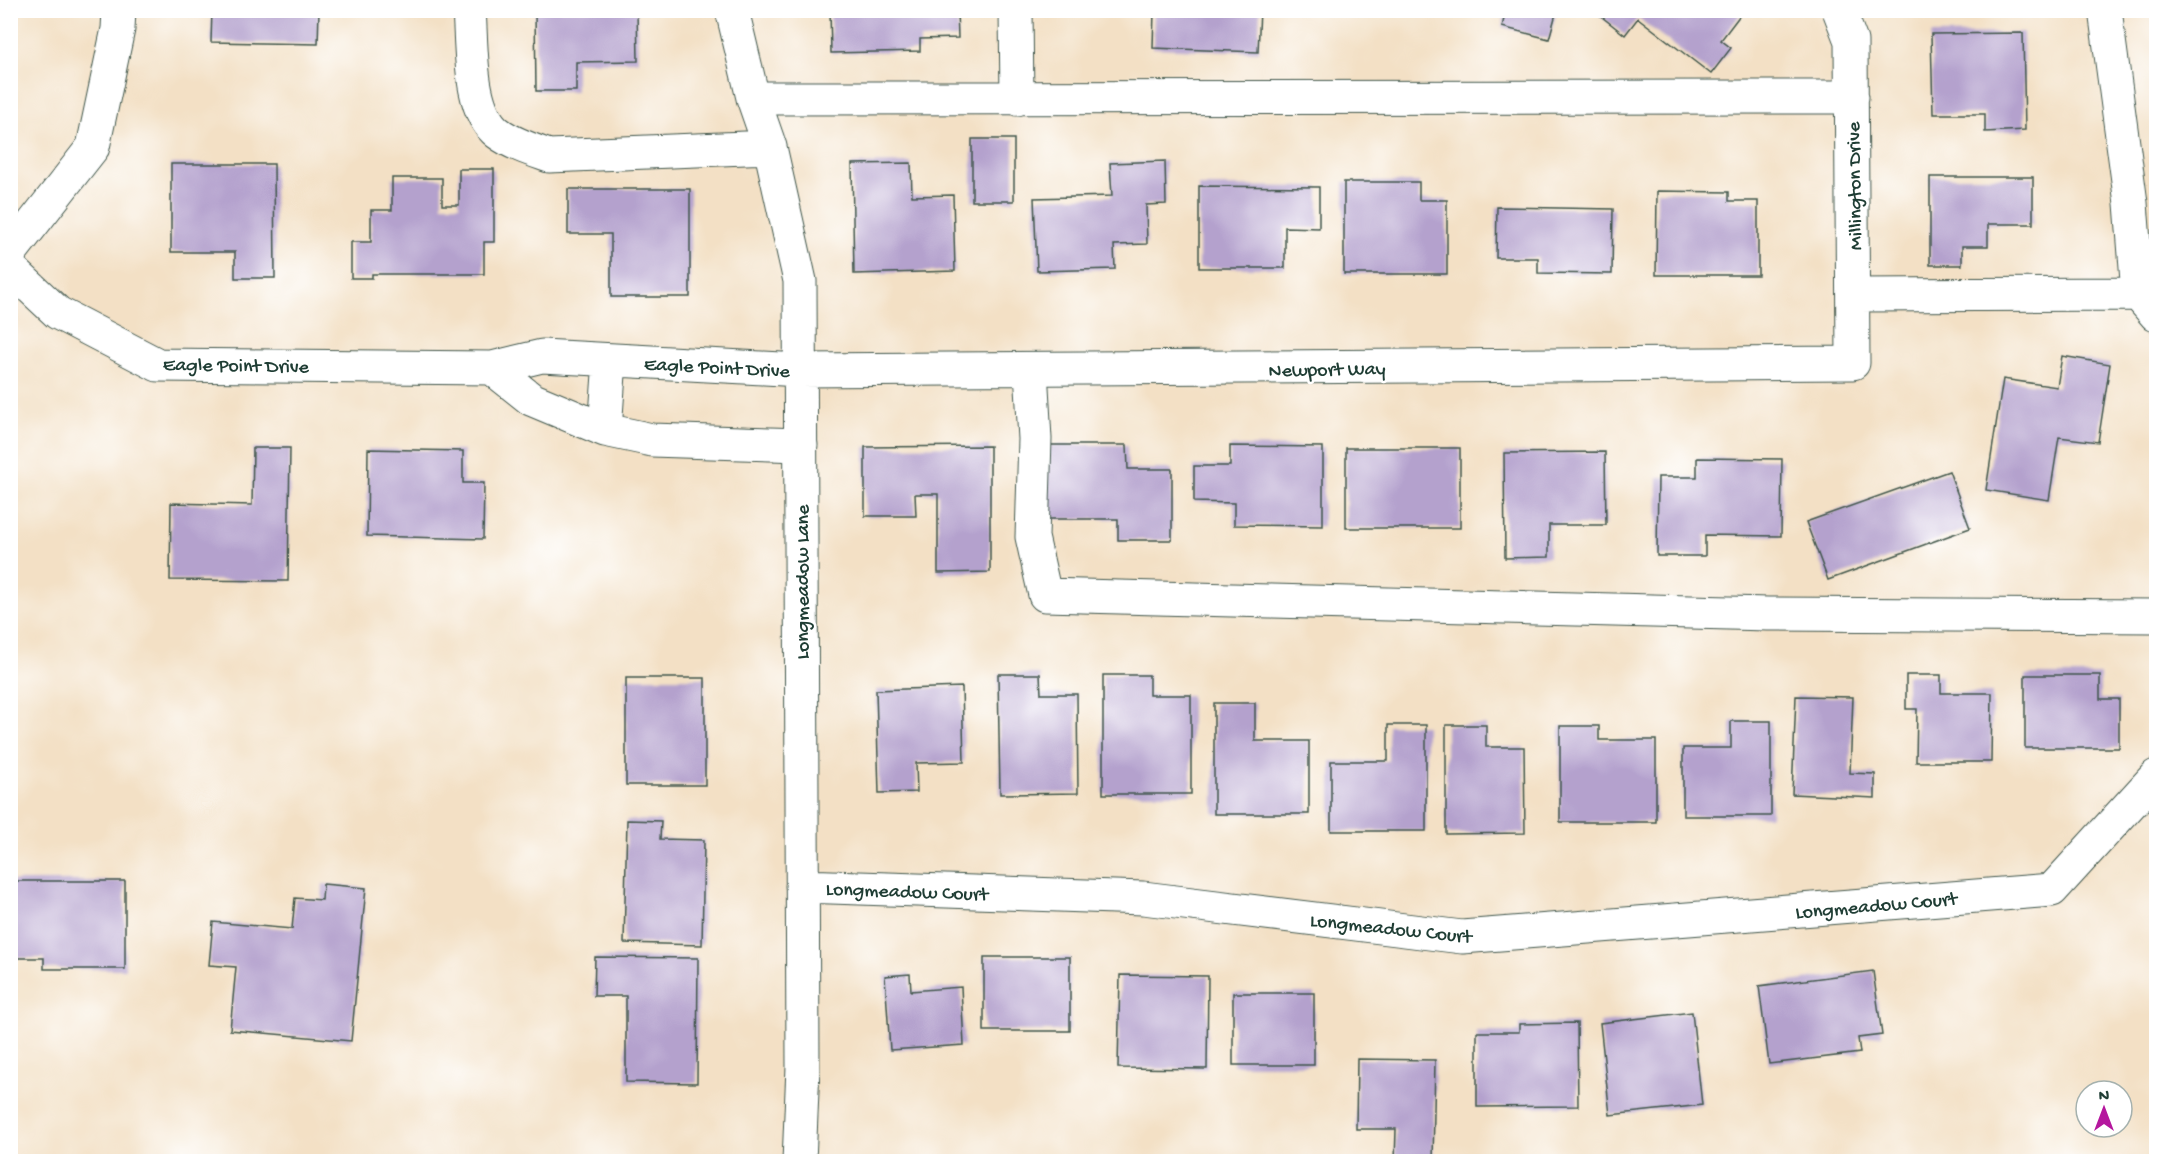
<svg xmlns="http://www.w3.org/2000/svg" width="2167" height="1172" font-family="'Gochi Hand',sans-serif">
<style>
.building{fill:#b4a1cd}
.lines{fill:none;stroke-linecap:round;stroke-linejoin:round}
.minor-casing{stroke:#3f554a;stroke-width:35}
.minor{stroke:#fff;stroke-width:33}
.labels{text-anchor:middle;stroke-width:5;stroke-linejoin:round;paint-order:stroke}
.street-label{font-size:20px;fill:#1f3d34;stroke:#fff}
</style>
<rect width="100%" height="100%" fill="#fff"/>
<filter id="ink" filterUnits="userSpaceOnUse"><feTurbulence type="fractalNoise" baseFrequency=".0167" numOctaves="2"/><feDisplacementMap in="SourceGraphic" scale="12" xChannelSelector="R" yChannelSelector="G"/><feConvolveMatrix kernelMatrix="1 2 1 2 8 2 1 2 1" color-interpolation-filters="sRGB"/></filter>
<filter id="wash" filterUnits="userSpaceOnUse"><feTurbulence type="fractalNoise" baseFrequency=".008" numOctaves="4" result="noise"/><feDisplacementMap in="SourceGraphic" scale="24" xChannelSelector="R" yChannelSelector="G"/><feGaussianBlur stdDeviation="1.35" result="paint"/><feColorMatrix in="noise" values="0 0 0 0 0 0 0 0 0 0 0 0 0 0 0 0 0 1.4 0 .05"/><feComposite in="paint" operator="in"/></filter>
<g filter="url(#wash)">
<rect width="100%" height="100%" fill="#f3e0c5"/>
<g id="blocks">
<path class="building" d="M212,10H319L318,44L211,42Z
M535,10H637L638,61L576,62V91H536Z
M830,10H957L958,38L920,39V51L831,53Z
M1154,10H1260L1258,52L1153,48Z
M1506,10H1557L1549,39L1502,27Z
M1593,10H1734L1740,15L1721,40L1731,48L1711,74L1638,18L1625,35Z
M2023,33L2025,130L1985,132V114H1933L1931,34Z
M972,139H1014V201H972Z
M1165,161L1166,204L1146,205L1147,244L1114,245L1115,269L1037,271L1034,198L1112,196L1110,163Z
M911,163L912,196L953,195L955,271L854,274L852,164Z
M171,164H274L275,278H235V252H171Z
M459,169H494V242H484V274H372V278H351V242H371V210H392V178H442V205H459Z
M1930,177H2033V224H1988V246H1962V265H1930Z
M1344,182H1419V200H1447V274H1344Z
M1199,186L1319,187V228L1285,227V268H1199Z
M568,189H690V297H611V234H568Z
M1657,191L1729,192V201H1758V275H1656Z
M1497,207L1613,209L1612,274L1538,273V258H1496Z
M2062,356L2110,364L2098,442L2059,437L2049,500L1986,490L2003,379L2057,387Z
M1042,445H1127L1128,469H1172V540H1118V519H1043Z
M990,446V572L938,573V494H915L916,516H865V447Z
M1230,446L1323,447V526L1234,525V503L1194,502V466H1230Z
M253,448H290L288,581L170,580L171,503L252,505Z
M1346,448H1460V528H1346Z
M368,449L463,451V483H484L483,539L367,536Z
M1605,452L1606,525H1549V557L1505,558L1504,453Z
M1697,458L1782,459L1781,536L1705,535V556H1657L1658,477H1697Z
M1949,471L1970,528L1828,580L1806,522Z
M998,674H1040L1041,694H1077L1078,793L1000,794Z
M1103,675H1149V695H1191V794H1103Z
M1906,675H1941V693H1992L1991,762H1916L1917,709H1906Z
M2025,675H2100V699H2119V748H2025Z
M626,678H705V785H626Z
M962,687L964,762L916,763L917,792L879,793L876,690Z
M1796,696L1853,697L1850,773L1875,774V798L1792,794Z
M1214,703H1255V741H1309V814H1214Z
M1731,721H1771V816H1683V748H1731Z
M1388,725H1426V831H1331V761H1388Z
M1446,725H1486V747H1524L1525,833L1446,834Z
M1560,726H1599V740H1656V822H1560Z
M627,820L661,821L660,839L704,840L702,945L624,943Z
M10,881H125V969H44V958H10Z
M323,884L366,888L351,1041L230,1030L236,967L209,965L213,922L292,929L295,898L322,900Z
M595,957L698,958L697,1083L626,1082V996H594Z
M984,957H1070V1031H984Z
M1873,971L1882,1035L1858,1038L1860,1053L1769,1064L1759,986Z
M910,974L911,991L961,987L964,1045L890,1050L885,976Z
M1120,975L1208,976L1207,1069L1118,1068Z
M1233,993H1314V1065H1233Z
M1692,1012L1702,1105L1610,1115L1600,1023Z
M1577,1023L1578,1106L1477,1107V1032H1519V1024Z
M1357,1059L1435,1060L1433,1162H1395L1396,1129H1356Z"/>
</g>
</g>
<g filter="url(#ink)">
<use href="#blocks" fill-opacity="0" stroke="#3f554a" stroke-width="1.5"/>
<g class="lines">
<g class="minor-casing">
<path id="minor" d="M469,10C472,45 468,110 498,133C513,144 532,150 549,156L770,147
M732,10L753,98L770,147L800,281L803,1067L799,1162
M1016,10L1017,99
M753,98L1852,97
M10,253L93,147L118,29L119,10
M10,268L58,313L158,365L492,368
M2138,294L2156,315
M1855,295L2138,294L2131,203L2105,10
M1031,370L1035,439L1032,537L1045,595L1768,614L2156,616
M605,430L610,360
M801,445L652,440L605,430L531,399L492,368L542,356L800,370L1853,363L1851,41L1839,10
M802,886L1143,898L1462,937L2052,890L2156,776"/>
</g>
<use href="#minor" class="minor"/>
</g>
</g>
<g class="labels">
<g class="street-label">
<text transform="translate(1853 186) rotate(-91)" y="7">Millington Drive</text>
<text transform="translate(236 364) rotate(1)" y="7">Eagle Point Drive</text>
<text transform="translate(717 366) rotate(3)" y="7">Eagle Point Drive</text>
<text transform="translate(1327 368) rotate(-1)" y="7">Newport Way</text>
<text transform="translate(801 582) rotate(-90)" y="7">Longmeadow Lane</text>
<text transform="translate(907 890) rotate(2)" y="7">Longmeadow Court</text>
<text transform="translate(1876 904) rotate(-5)" y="7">Longmeadow Court</text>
<text transform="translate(1391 927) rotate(6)" y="7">Longmeadow Court</text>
</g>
</g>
<rect width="2167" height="1172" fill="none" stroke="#fff" stroke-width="36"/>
<g transform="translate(2104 1109)"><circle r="28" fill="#ffffff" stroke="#a5b1ae" stroke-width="1.5"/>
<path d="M0-4.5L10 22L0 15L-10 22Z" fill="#b5179e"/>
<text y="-9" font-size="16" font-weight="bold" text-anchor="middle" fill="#1f3d34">N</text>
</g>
</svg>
